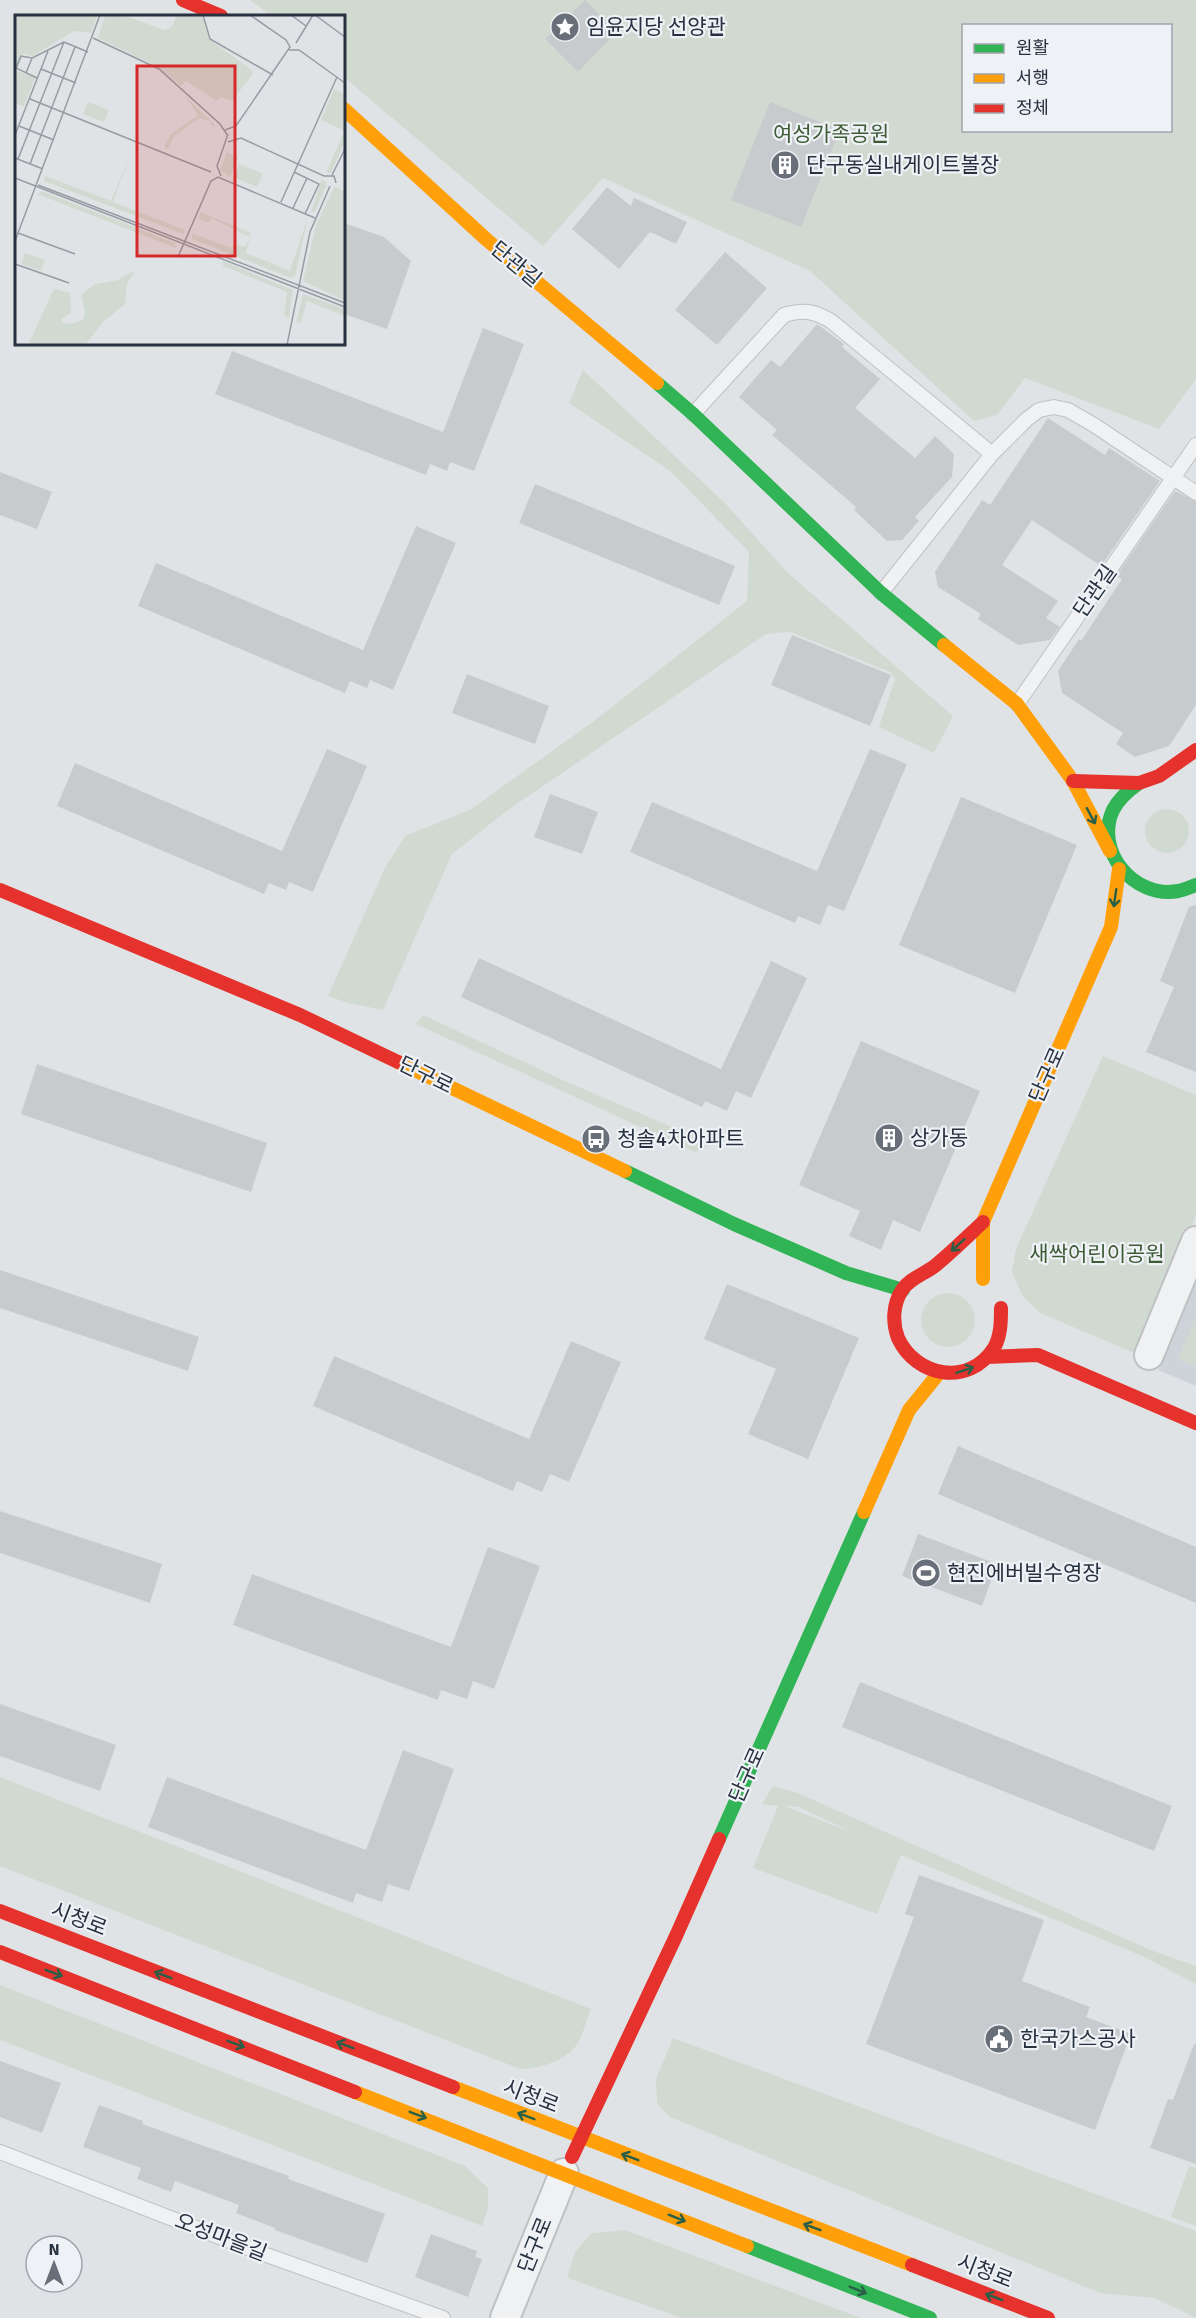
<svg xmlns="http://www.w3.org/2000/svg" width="1196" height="2318" font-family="Signika,'Noto Sans KR',sans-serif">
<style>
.built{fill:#ced3d9}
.green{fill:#d1dad1;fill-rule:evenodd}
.building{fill:#c8cbce}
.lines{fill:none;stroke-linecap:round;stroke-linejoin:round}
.lane-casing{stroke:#bec1c4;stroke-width:16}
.street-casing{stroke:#bec1c4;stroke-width:32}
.lane{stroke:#f0f1f2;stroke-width:14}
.street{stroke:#f0f1f2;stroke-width:28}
.fast{stroke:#30b455;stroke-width:14}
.slow{stroke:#ff9f0a;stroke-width:14}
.jam{stroke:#e5322d;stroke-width:14}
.oneway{stroke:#2a5f47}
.labels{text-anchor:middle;stroke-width:4.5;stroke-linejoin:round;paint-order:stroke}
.poi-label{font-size:21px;fill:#27313f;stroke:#eef1f5;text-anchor:start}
.park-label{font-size:21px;fill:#3d5b34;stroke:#eef1f5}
.street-label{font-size:21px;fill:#27313f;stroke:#eef1f5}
.inset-road{fill:none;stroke:#969ca3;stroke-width:1.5}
.view{fill:#d62828;fill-opacity:0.15;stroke:#d62828;stroke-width:3}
.inset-edge{fill:none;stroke:#27313f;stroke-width:3}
</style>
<rect width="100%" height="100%" fill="#e0e3e6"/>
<path class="built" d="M1196,1277V1386L1158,1370Z"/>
<path class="green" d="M250,0H1196V379L1159,429L1025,378L997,415L974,421L810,271L603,178L543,246L344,77V16H272ZM964,26H1170V130H964Z
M583,370L725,503L787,572L953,716L934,753L879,727L895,679L890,672L790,632L766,634L508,810L452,854L383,1010L348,1003L328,996L385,868L405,836L470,810L594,721L747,601L749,552L670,471L569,403Z
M1145 831a22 22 0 1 1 44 0a22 22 0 1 1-44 0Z
M423,1015L565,1081L679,1130L714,1140L736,1134L695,1152L416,1024Z
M1103,1056L1196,1095V1215L1139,1355L1040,1313L1023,1297L1012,1272L1016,1249Z
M921 1320a27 27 0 1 1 54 0a27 27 0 1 1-54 0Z
M1196,1316V1367L1178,1359Z
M0,1777L591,2009C587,2019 584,2031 579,2041C569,2060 540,2069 520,2069L0,1866Z
M773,1786L798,1793L1148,1949L1196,1966V1984L1142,1956L901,1855L877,1914L753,1868L778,1806L762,1804ZM787,1806L799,1807L856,1834L787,1807Z
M0,1985L465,2166L488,2188V2208L482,2226L0,2040Z
M673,2038L1196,2231V2318L1155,2298L1100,2293L670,2117L657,2103L656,2079Z
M1189,2166L1196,2168V2226L1171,2217Z
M625,2230L861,2318H682L567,2278L575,2252L592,2233Z"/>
<path class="building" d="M585,0L617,32L578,72L545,39Z
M770,102L840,130L801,227L731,200Z
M607,187L631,206L634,198L687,222L676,244L650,232L619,269L572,229Z
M344,223L384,237L411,261L387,329L344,314Z
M725,252L767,288L717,345L675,310Z
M817,324L844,344L842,347L880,379L855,408L915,458L935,436L954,454L952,477L915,517L919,521L902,540L887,541L854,510L856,507L772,435L777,430L739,397L771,360L780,367Z
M483,328L524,344L474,471L450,462L447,471L430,464L426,475L215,394L232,351L443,432Z
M1048,418L1105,455L1109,448L1160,481L1101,566L1032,520L1002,565L1058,601L1046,618L1060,627L1050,640L1018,645L978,619L981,614L938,587L935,572L982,500L990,505Z
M0,472L52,492L37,529L0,515Z
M535,484L735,566L719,605L519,523Z
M1175,491L1196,502V705L1169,746L1135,757L1116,744L1123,733L1062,693L1058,671L1079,639L1081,641L1122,579L1116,576Z
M416,526L456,543L393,690L370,680L367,688L350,681L345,693L138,606L156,563L363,650Z
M792,635L891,675L870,726L771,685Z
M467,674L549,706L535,744L452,713Z
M327,749L367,766L313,892L289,882L286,890L269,883L264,894L57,806L75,763L282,851Z
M870,749L907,764L844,911L828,905L820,925L798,916L795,923L630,852L652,802L817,871Z
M550,794L598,812L582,854L534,837Z
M961,797L1077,845L1015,993L899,945Z
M1196,905V1072L1146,1052L1174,987L1160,981L1189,907Z
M479,958L721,1069L771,961L807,978L751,1098L736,1091L727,1111L705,1101L702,1107L461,997Z
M861,1041L980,1091L920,1232L893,1220L881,1250L849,1236L860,1211L799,1185Z
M37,1064L267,1143L251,1192L21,1114Z
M0,1270L199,1337L188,1371L0,1308Z
M727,1284L859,1338L808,1459L748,1434L776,1369L704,1339Z
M571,1341L621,1362L569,1482L550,1474L542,1492L517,1481L513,1491L313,1406L334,1356L529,1439Z
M958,1446L1196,1547V1603L938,1494Z
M0,1511L162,1564L150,1603L0,1553Z
M918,1534L997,1564L982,1606L902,1576Z
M488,1547L540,1566L494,1689L473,1681L467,1699L441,1690L438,1700L233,1625L252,1574L451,1647Z
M860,1682L1172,1806L1154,1851L842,1727Z
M0,1704L116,1745L100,1791L0,1756Z
M403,1750L454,1769L409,1891L388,1884L382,1902L356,1893L353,1903L148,1827L167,1777L366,1850Z
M919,1875L1044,1920L1022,1981L1090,2007L1086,2017L1131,2034L1095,2130L866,2044L914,1917L905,1914Z
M1194,2044H1196V2164L1150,2148L1168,2099L1173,2100Z
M0,2061L61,2083L42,2133L0,2117Z
M99,2105L143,2121L142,2124L289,2176L288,2179L385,2214L367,2263L275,2230V2228L236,2213L239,2205L175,2181L171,2192L137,2179L141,2168L83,2147Z
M431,2234L477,2251L475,2257L482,2259L468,2297L415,2277Z"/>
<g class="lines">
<g class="lane-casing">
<path id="lane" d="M693,414L784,315C803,309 814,311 831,321L992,454L1027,419L1039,410L1054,407L1068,410L1094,425L1196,493
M881,593L992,454
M1017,704L1196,445
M0,2152L258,2252L443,2318"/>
</g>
<g class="street-casing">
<path id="street" d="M1149,1355L1196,1241
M505,2318L564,2173"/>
</g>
<use href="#lane" class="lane"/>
<use href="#street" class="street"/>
<path class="fast" d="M657,383L693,414L881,593L944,645
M1139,783C1129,790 1119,798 1113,810C1094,851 1134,899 1178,891C1184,890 1190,887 1196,885
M625,1171L734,1224L846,1273L903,1290
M719,1839L864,1512
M747,2246L930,2318"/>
<path class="slow" d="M344,109L487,240L657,383
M944,645L1017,704L1073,781L1110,851
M398,1062L625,1171
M983,1279V1222L1111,927L1119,869
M864,1512L909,1410L939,1373
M453,2087L912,2265
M355,2092L747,2246"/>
<path class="jam" d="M183,0L221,16
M1073,781L1139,783L1159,776L1196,750
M0,890L300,1015L398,1062
M983,1222C967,1237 952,1252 936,1265C925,1274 910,1278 902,1290C893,1304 892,1322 898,1338C916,1377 969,1387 994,1348C1001,1336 1001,1321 1001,1308
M987,1357L1038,1355L1196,1423
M0,1911L453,2087
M0,1952L355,2092
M572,2157L676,1936L719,1839
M912,2265L1048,2318"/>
</g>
<defs><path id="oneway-shaft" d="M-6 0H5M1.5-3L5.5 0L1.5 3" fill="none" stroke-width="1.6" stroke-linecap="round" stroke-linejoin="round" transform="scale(1.5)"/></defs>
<g class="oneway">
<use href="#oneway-shaft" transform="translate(1091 816) rotate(62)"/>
<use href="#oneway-shaft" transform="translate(1115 898) rotate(98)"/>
<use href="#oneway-shaft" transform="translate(958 1245) rotate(138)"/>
<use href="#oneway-shaft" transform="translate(965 1370) rotate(-19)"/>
<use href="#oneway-shaft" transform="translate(54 1973) rotate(21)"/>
<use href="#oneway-shaft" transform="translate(163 1975) rotate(-159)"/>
<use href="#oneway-shaft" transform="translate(236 2044) rotate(21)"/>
<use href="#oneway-shaft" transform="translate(345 2045) rotate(-159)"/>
<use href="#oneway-shaft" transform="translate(418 2115) rotate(21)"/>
<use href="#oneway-shaft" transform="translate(526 2116) rotate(-159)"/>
<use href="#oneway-shaft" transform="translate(630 2157) rotate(-159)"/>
<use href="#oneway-shaft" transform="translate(677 2218) rotate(22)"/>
<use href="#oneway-shaft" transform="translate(812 2227) rotate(-159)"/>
<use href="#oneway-shaft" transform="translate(858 2290) rotate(22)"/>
<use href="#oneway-shaft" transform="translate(994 2297) rotate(-159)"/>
</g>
<defs>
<g id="sight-disc" transform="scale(1.5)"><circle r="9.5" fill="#686f79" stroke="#eef1f5"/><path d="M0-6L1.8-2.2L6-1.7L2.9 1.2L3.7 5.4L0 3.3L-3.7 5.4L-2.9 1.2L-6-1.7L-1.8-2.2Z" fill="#fff"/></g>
<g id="building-disc" transform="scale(1.5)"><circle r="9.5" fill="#686f79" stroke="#eef1f5"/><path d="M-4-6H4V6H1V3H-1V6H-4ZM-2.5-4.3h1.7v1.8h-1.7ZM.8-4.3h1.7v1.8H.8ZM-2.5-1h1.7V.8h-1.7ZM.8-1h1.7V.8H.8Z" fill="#fff"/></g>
<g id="bus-disc" transform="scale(1.5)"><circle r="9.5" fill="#686f79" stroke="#eef1f5"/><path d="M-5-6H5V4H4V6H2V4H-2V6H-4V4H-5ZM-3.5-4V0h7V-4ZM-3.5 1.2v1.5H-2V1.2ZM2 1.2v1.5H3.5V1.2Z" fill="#fff"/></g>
<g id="stadium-disc" transform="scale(1.5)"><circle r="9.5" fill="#686f79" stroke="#eef1f5"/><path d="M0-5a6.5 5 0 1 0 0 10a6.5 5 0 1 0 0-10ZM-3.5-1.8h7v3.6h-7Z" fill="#fff"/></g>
<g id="civic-disc" transform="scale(1.5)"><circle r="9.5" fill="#686f79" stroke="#eef1f5"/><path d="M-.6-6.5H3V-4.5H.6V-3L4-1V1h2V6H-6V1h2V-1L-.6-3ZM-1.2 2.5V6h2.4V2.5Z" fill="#fff"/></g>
</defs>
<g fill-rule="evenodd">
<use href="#sight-disc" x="565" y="27"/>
<use href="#building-disc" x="785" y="165"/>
<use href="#building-disc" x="889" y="1138"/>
<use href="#bus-disc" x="596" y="1139"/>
<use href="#stadium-disc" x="926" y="1573"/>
<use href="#civic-disc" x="999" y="2039"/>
</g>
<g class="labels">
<g class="poi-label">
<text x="586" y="34">임윤지당 선양관</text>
<text x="806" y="172">단구동실내게이트볼장</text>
<text x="910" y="1145">상가동</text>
<text x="617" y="1146">청솔4차아파트</text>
<text x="947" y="1580">현진에버빌수영장</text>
<text x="1020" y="2046">한국가스공사</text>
</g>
<g class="park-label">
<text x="831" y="141">여성가족공원</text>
<text x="1097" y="1261">새싹어린이공원</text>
</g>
<g class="street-label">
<text transform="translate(516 264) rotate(40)" y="7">단관길</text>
<text transform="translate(1095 591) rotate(-55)" y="7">단관길</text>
<text transform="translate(426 1075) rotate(26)" y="7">단구로</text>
<text transform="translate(1047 1075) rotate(-66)" y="7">단구로</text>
<text transform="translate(747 1775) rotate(-66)" y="7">단구로</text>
<text transform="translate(79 1919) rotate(21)" y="7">시청로</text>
<text transform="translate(531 2096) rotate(21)" y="7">시청로</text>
<text transform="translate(221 2237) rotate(21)" y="7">오성마을길</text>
<text transform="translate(535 2245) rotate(-68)" y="7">단구로</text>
<text transform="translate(985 2271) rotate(21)" y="7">시청로</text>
</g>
</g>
<g transform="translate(15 15)">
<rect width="330" height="330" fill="#e0e3e6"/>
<path d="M83,0L76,18L59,16L18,41L8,39L2,56L20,63L9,91L0,89V1ZM90,0H107L150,15L157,12L162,0H187L194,24L238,56L236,61L217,86L206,82L202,86L171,66L166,71L143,52L83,23ZM319,74L330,79V116L306,105ZM170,81L200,110L198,113L195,106L185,103L159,121L153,134L149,133L155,120L183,100ZM73,87L94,95L89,107L68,99ZM328,119L330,127L316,158H311ZM212,137L223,142L215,162L205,155ZM116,138L98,187L170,215L168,219L29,166L30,161L96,186ZM224,149L248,159L242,172L218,162ZM307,164L312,169L300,196L296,197ZM319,172L330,176V286L288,266L301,210ZM27,176L160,228L161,233L22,179ZM185,197L236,218L231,238L275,256L293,202L280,261L276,263L177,224V218L217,233L219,228L230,232L235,222L196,203L194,208L184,204ZM10,238L30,245L26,256L6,249ZM208,246L278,275L274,303L269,300L272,277L208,251ZM120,255L112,269L110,289L89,306L70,330H13L39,274L55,278L56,297L46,305L49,309L60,308L68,305L70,297L66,280L80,269L103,265ZM288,279L330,294V301L292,286L286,307L281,308Z" fill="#d1dad1"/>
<path class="inset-road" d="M188,0L195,24L258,60M276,0L291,11M300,0L330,22M78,23L144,54L205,109L213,121M49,27L73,37M281,28L298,0M274,35H284L330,68M17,43L6,41L1,53L22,63M26,54L61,68M11,58L17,43L49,27M15,84L196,157M4,111L39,125M210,115L221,111L275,32L271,25L235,0M0,120L33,36M213,127L226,123L309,161H319L321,168M0,143L28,154M3,144L49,27M15,149L60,32M279,157L304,169L290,199M317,160L330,134M206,161L202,151L213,119M0,163L330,292M23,170L330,288M266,187L322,62M278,193L292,163M3,218L60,239M0,226L85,0M163,242L196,166L203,162L300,203M0,249L54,268M272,330L295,217L315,171"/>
<path class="view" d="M122,51H220V241H122Z"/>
<rect width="330" height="330" class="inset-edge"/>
</g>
<rect x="962" y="24" width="210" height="108" fill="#eef1f5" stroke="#9ea4ac" stroke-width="1.5"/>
<rect x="974" y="44" width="30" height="9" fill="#30b455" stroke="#9ea4ac" stroke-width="1.5"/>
<text x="1016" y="54" font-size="18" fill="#27313f">원활</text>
<rect x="974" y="74" width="30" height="9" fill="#ff9f0a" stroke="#9ea4ac" stroke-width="1.5"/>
<text x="1016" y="84" font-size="18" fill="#27313f">서행</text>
<rect x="974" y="104" width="30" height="9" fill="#e5322d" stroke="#9ea4ac" stroke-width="1.5"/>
<text x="1016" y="114" font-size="18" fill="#27313f">정체</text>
<g transform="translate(54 2264)"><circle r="28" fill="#eef1f5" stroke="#9ea4ac" stroke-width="1.5"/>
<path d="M0-4.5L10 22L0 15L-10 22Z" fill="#686f79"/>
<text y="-9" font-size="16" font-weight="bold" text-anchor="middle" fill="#27313f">N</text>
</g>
</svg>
